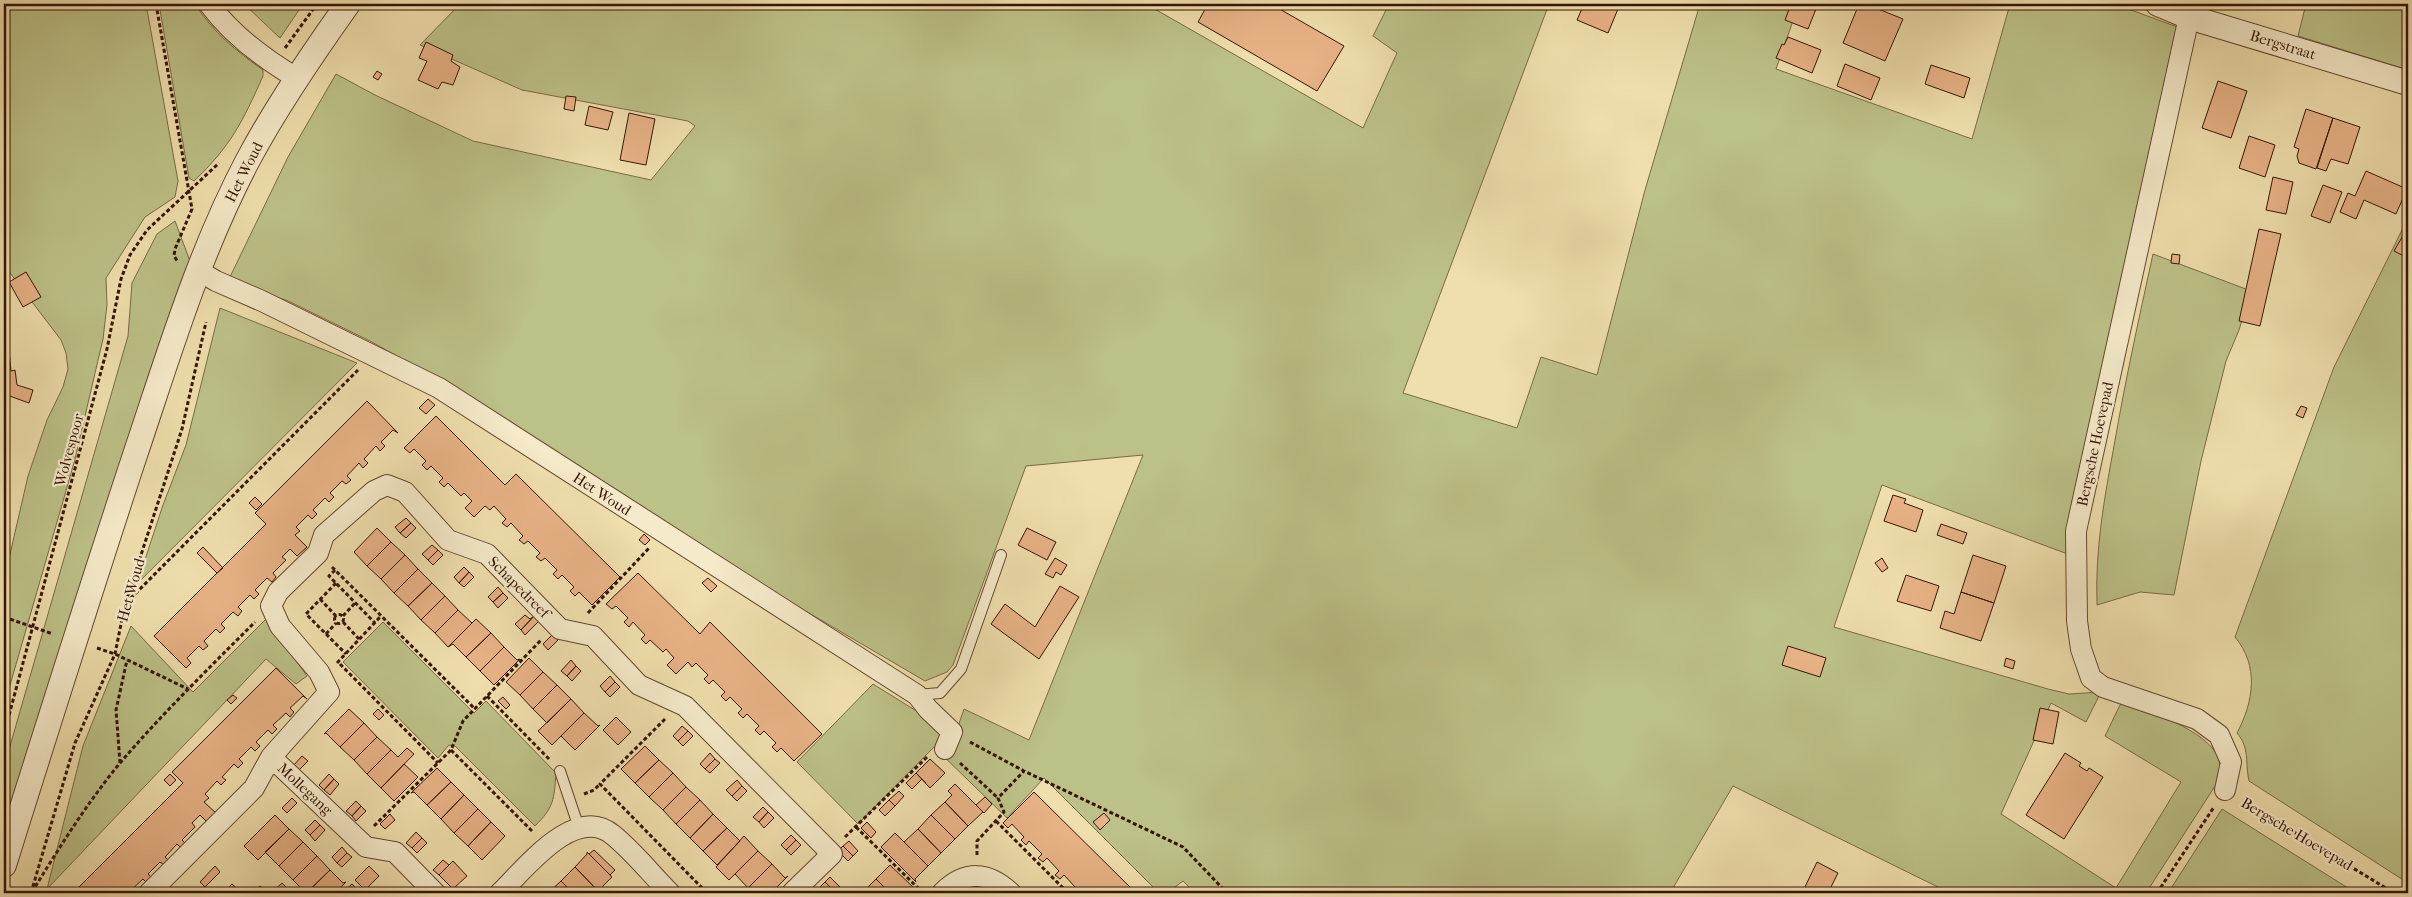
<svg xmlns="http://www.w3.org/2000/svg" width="2412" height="897" font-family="'IM FELL French Canon',serif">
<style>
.green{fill:#bcc187;stroke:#796a46}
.building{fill:#e7b286;stroke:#361405}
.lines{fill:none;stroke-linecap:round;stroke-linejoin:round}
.service-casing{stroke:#64472f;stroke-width:12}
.minor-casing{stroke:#64472f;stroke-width:22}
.tertiary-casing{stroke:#64472f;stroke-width:26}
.path{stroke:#361405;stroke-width:3;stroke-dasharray:4 2.5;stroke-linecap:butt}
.service{stroke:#f5eac9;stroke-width:10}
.minor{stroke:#f5eac9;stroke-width:20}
.tertiary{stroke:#f5eac9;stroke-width:24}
.labels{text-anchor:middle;stroke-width:4.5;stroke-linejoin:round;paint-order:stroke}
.street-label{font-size:15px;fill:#361405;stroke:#f5eac9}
</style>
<rect width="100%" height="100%" fill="#efdfac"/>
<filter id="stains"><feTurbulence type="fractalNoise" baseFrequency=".004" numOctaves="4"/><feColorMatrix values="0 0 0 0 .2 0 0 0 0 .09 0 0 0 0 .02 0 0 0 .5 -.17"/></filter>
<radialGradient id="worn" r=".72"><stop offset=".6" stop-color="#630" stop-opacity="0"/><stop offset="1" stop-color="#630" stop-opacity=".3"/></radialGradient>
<path class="green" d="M4,4H146L178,181L175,197L145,217L106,278L107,305L103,339L74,463L4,706L5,576L28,476L47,420L63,387L68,369L66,353L61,340L4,265Z
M159,4H195C213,32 236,51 263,70V76C243,121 231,146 194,181L189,178Z
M244,4H303L280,38Z
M460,4H1146L1363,128L1397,53L1373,36L1389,4H1549L1403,393L1517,428L1541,357L1597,375L1645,190L1700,4H1799L1776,69L1972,139L2010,4H2115L2180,28L2073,556L1882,485L1834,627L2048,689L2069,694L2101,692L2086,722L2051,703L2001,814L2116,888L2181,782L2105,736L2122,701C2148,712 2221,733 2220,768C2220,773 2218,778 2217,783L2146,893H1950L1733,786L1670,893H1195L1183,881L1167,893H1159L1044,778L1007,818L934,747L858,824L797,762L873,684L955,735L964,709L1029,740L1143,455L1026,466L953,665L947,672L925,681L802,609L485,408L418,368L370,341L288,301L228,281L288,157L336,74L375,95L473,141L651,180L695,126L688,121L522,90L420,45Z
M2306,4H2408V70L2298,36Z
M2408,218V883L2249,781C2245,763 2250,748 2237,733C2254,701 2259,666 2235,637L2334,367Z
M175,221L190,261L146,383L4,866V767L128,336L132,283L157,234Z
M2153,254L2251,291L2239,330L2226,361L2201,461L2174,595L2140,592L2097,605C2095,549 2104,500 2114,446C2125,382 2139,318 2153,254Z
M220,308L357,363L137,584L163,505L186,445Z
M266,619L307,676L296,684L266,659L47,889L83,746L131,626L193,692Z
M383,622L474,713L486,701L556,773C554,800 554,807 535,826L455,746L449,745L438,758L343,662Z
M2222,809L2356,893H2168Z"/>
<path class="building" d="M1208,4H1271L1344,46L1317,91L1198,22Z
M1584,4H1620L1608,33L1577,20Z
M1791,4H1803L1816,9L1808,29L1785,20Z
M1859,4H1872L1871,6L1903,19L1885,61L1843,43Z
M1788,37L1821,50L1812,73L1776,58L1782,44L1784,45Z
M426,42L453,55L451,61L460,67L453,85L442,82L438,89L418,80L427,61L419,58Z
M1845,64L1880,78L1871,100L1837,86Z
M1931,65L1970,78L1964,98L1925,84Z
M377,71L382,74L378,80L373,77Z
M2218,81L2247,91L2231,138L2202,128Z
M566,96L576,97L574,111L564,109Z
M589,106L613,112L608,130L585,125Z
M2306,109L2333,118L2316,169L2299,163L2297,156L2299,149L2294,147Z
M629,113L655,119L646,165L620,160Z
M2333,118L2360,127L2348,164L2331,159L2326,171L2317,168Z
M2249,136L2275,145L2265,177L2239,168Z
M2366,171L2407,189L2396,214L2364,200L2356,219L2340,212L2348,193L2355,196Z
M2273,177L2293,182L2286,214L2266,210Z
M2323,185L2342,192L2330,223L2311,216Z
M2408,227V258L2394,251Z
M2259,229L2281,234L2260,326L2239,321Z
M2172,254L2180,255L2179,264L2171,263Z
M26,272L41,297L23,307L9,282Z
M4,340H8L11,371L15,370L17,385L33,390L29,403L4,394Z
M428,399L435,405L426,414L419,408Z
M367,401L398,433L393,430L381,442L385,446L380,451L376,446L364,459L368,463L363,468L359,463L347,476L351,480L346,484L342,481L330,493L334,497L329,502L325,498L313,510L317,514L312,519L308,515L296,527L300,531L295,535L307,547L297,556L290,549L282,557L286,560L273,573L276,577L272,582L267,578L255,590L259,594L254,599L250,595L238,607L242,611L238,616L233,612L221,624L225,628L220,633L216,629L204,641L208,646L203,650L199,646L187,658L191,663L186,668L154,636L266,524L255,513Z
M2301,406L2307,408L2303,418L2296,415Z
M436,416L505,485L516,474L620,577L592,605L579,592L575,596L570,591L574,587L562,575L558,579L553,574L557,570L545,558L541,561L536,557L540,553L528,541L524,544L519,540L523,536L511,523L507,527L502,523L506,519L494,506L490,510L485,506L474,517L465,508L472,501L464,493L461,496L448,483L444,487L439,482L443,478L431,466L427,470L422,465L426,461L414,449L410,453L404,448Z
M1893,495L1906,499L1904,503L1923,510L1916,532L1884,521Z
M255,497L262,504L256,510L249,503Z
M406,518L411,523L400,533L395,527Z
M411,523L416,528L406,538L400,533Z
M1941,524L1967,533L1963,544L1937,535Z
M377,528L391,542L367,566L354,552Z
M1027,528L1056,542L1047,560L1018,545Z
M644,534L650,540L645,545L639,540Z
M391,542L405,555L381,579L367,566Z
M432,545L438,550L428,560L422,554Z
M203,547L223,568L217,573L197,553Z
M438,550L443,555L433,565L428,560Z
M405,555L418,569L394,593L381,579Z
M1973,555L2006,566L1994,603L1961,592Z
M1055,558L1067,565L1061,575L1056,572L1053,578L1045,574Z
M1882,558L1888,568L1882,572L1875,563Z
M464,567L469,572L459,583L454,577Z
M418,569L432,583L408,606L394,593Z
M469,572L474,577L464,587L459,583Z
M638,573L700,634L710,622L822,734L794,761L781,748L777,752L772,747L776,743L764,731L760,735L755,730L759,726L747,714L743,718L738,713L742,709L730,697L726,701L721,696L725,692L713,680L709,684L704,679L708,675L696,663L692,667L688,662L676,674L667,665L674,658L666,649L663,652L650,640L646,644L641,639L645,635L633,622L629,627L624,622L628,618L616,606L612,609L606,604Z
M1906,575L1939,586L1931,611L1897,601Z
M708,578L717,586L711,592L702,583Z
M432,583L445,596L421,620L408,606Z
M1060,586L1079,597L1039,659L991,624L1005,604L1035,627Z
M498,587L503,593L493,602L488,597Z
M1961,592L1994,603L1981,641L1940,628L1945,611L1954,614Z
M503,593L508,598L498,608L493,602Z
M445,596L458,610L435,633L421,620Z
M458,610L472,623L476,619L448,647L435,633Z
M525,615L530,619L534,616L521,630L515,624Z
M534,616L539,621L525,635L521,630Z
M476,619L491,633L466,657L453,644L448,647Z
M491,633L504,647L480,671L466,657Z
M553,634L558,640L548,650L543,644Z
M1788,646L1826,658L1820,677L1782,665Z
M504,647L517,660L520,659L494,685L480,671Z
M529,658L543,672L520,695L506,682Z
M2006,658L2015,661L2013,669L2004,666Z
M571,660L576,666L567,676L561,671Z
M576,666L581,671L572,681L567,676Z
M276,668L307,699L303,696L290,708L294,712L290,717L286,713L273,725L277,729L272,734L268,730L256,742L260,746L255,751L251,747L239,759L243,763L238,768L234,764L222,777L226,780L221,785L217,781L205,794L209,798L204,802L216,813L207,822L200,815L192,823L195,827L182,840L186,844L181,848L177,844L165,857L169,861L164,865L160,862L148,874L152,878L147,883L143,879L130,891L133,893H73L183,783L172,772Z
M543,672L557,685L533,709L520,695Z
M610,676L615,682L605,692L600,686Z
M615,682L620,687L610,697L605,692Z
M557,685L571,699L547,723L533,709Z
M233,695L237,698L231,704L227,700Z
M503,697L510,705L506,709L498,701Z
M571,699L584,713L552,745L538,731Z
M2040,708L2059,712L2053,744L2033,740Z
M349,709L364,723L340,747L326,733L324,734Z
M378,709L384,715L379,720L373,714Z
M584,713L598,726L600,725L575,750L561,736Z
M616,717L631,732L618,745L603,730Z
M364,723L377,737L354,760L340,747Z
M682,726L688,731L678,741L673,736Z
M688,731L693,736L683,746L678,741Z
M377,737L391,750L367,774L354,760Z
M645,746L659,760L635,783L621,769Z
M407,748L414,754L381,788L367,774L391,750L398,757Z
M710,753L715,759L705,769L700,764Z
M2065,753L2081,763L2079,766L2087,771L2089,768L2103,777L2064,839L2026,815Z
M302,756L308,761L298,771L293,766Z
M715,759L720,763L710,773L705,769Z
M930,759L945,773L930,788L916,773Z
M659,760L673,773L649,797L635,783Z
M404,764L418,777L394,801L381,788Z
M437,768L451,782L427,805L414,792L411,793Z
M673,773L686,787L663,810L649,797Z
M916,773L926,783L922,779L912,789L906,783Z
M170,774L176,780L170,786L164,780Z
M329,774L334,779L324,790L319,785Z
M334,779L339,784L330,795L324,790Z
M737,780L742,786L732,796L726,790Z
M451,782L464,795L441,819L427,805Z
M955,784L983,812L968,826L945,802L952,795L948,791Z
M742,786L747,791L737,801L732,796Z
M686,787L700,800L676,824L663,810Z
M899,791L904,796L895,806L889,800Z
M1034,792L1136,893H1073L1072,892L1076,888L1064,875L1060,879L1055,875L1059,871L1047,858L1043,862L1038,858L1042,854L1029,841L1026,845L1021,840L1024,837L1012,824L1008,828L1003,823Z
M464,795L478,809L454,833L441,819Z
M985,797L992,804L984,813L976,805Z
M292,798L297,803L287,813L282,808Z
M700,800L713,814L690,838L676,824Z
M889,800L895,806L885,816L879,810Z
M356,801L361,806L352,816L346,811Z
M945,802L968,826L955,839L931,815Z
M361,806L366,811L356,821L352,816Z
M763,807L768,812L759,822L753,817Z
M478,809L491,822L468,846L454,833Z
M768,812L774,818L764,828L759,822Z
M1104,813L1110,820L1100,830L1093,822Z
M390,814L395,820L385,829L380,824Z
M713,814L727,828L703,851L690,838Z
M275,815L289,829L258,860L244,846Z
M931,815L955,839L941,853L918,829Z
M315,820L320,825L310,835L305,830Z
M491,822L505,836L482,860L468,846Z
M867,822L876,832L871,838L861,828Z
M320,825L325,830L315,841L310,835Z
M727,828L740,841L717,865L703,851Z
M289,829L303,842L279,866L265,852Z
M918,829L941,853L928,866L904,842Z
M416,832L422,838L412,848L406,843Z
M895,833L928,866L915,879L916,882L881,847Z
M791,835L796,840L786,850L781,845Z
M744,836L758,851L729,880L716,867Z
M422,838L427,843L417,853L412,848Z
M796,840L801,845L791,855L786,850Z
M849,841L858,851L853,856L843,846Z
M303,842L317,856L293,880L279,866Z
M843,846L853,856L848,861L838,851Z
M342,847L347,853L337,863L332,857Z
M594,850L615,870L610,875L589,854Z
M758,851L772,864L748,888L735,874Z
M587,852L612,877L598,891L575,867L587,854Z
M347,853L352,857L342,867L337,863Z
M317,856L330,870L306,893L293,880Z
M443,860L449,865L439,875L433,870Z
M453,861L467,876L453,889L439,875Z
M1817,862L1838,873L1828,893H1802Z
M772,864L785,878L788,876L771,893H743Z
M890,865L914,888L909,893H890L876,879Z
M215,866L220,872L205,887L200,882Z
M369,866L379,876L365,890L355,880Z
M575,867L598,891L596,893H573L561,881Z
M330,870L343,883L346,882L335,893H307Z
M830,877L840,887L835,892L825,882Z
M876,879L890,893L863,892Z
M561,881L573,893H548Z
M825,882L835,892L833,893H826L820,887Z
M282,883L286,887L279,893H271Z
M232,884L242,893H230L227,889Z
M352,884L357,889L353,893H342Z
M260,886L268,893H252Z"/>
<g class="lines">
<g class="service-casing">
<path id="service" d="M917,695L940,693L961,669L1001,555
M560,771L579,828"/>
</g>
<g class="minor-casing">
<path id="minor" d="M209,4C232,35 264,59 298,79
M2189,17L2076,531L2077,621L2081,649L2091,678L2103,687L2197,719L2219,735L2231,762L2225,790
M199,271L216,281L262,301L439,388L917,695L928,709L952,732L945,749
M271,757L366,847L395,852L435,893
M149,893L254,788L271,757L329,692L319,672L280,626L271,606L278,592L318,553L324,535L374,491L387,485L405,492L448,540L487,554L560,629L593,636L639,685L685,706L832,854L792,893
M500,893C524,870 575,803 613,835C634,852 651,874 670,893
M942,893C965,870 988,871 1011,893"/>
</g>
<g class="tertiary-casing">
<path id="tertiary" d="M2158,4L2189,17L2408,83
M4,865C47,728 90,591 135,455C169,354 199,252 249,158C278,104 313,53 348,4"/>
</g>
<path class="path" d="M156,4L192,209L175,249L174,256L178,262
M285,48L317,4
M332,567L475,709
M335,570L329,576L375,623
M336,583L306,614L346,654
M320,599L336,616
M126,603L358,370
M588,613L650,547
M334.5 619a4.5 4.5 0 1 1 9 0a4.5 4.5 0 1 1-9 0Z
M343,616L355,603
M4,617L53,634
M343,622L359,639
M326,634L336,623
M97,648L115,654L188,689
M337,663L381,616
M340,664L438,763
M487,696L550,760
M665,719L600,784L707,893
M4,734L107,349L121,279L130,255L147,230L219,163
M970,742L1024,771L1183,847L1227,893
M451,750L533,832
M120,763L116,710L127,660
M960,763L998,798
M584,794L594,790L600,784
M2243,801L2394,893
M996,821L1068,893
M374,826L451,750L463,721L542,639
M856,827L921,891
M845,837L927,757
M977,855V841L1004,812L998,798L1024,771
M32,892C59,848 87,803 120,763C162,714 209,668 255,622
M31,893L75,743L115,654L125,604L182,429L206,322
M2157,893L2214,807"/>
<use href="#service" class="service"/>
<use href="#minor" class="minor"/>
<use href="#tertiary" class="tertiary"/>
</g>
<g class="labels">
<g class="street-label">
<text transform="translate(2283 45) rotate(17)" y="5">Bergstraat</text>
<text transform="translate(244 172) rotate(-63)" y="5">Het Woud</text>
<text transform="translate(2095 444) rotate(-78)" y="5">Bergsche Hoevepad</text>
<text transform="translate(69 450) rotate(-75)" y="5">Wolvespoor</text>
<text transform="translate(602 494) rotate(33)" y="5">Het Woud</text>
<text transform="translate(519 587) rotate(45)" y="5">Schapedreef</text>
<text transform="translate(131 590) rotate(-74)" y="5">Het Woud</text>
<text transform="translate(305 789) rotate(43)" y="5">Mollegang</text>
<text transform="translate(2297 834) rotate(31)" y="5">Bergsche Hoevepad</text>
</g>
</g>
<rect width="2412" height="897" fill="none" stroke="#efdfac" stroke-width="20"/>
<rect x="5" y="5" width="2402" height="887" fill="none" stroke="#361405" stroke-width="2.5"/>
<rect x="10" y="10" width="2392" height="877" fill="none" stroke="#361405"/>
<rect width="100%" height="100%" filter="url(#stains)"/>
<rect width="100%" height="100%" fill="url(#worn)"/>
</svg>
